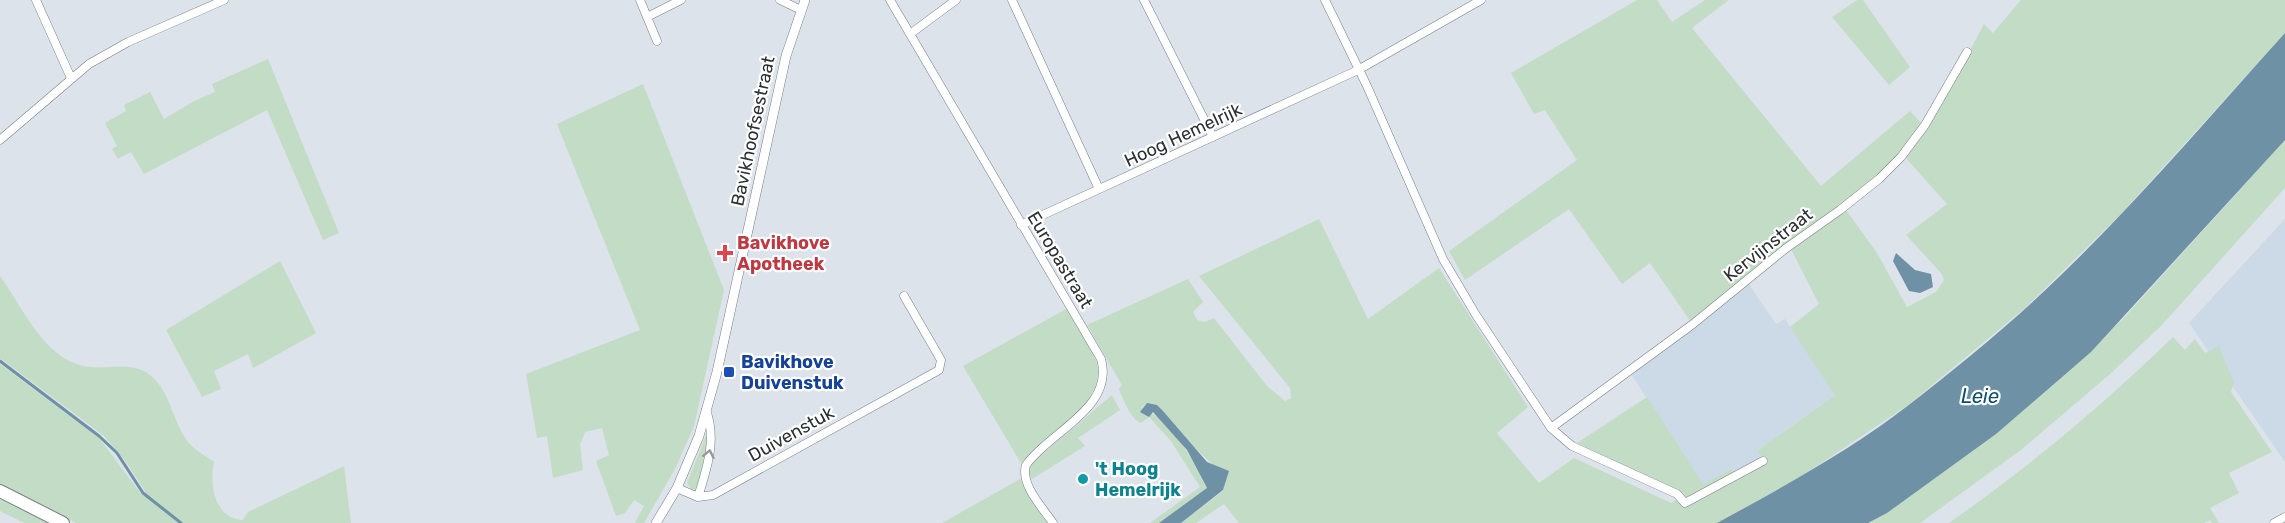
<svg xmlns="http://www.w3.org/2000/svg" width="2285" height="523" font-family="Rubik,sans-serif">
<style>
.built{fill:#ccd9e6}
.green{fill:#c3dcc6}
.water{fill:#6e91a5}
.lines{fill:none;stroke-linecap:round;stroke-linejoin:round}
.stream{stroke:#6e91a5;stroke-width:3}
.minor-casing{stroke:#777e85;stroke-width:9}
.tertiary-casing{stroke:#777e85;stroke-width:10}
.primary-casing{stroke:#777e85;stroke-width:14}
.minor{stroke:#fff;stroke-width:8}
.tertiary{stroke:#fff;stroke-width:9}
.primary{stroke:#fff;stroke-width:12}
.oneway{stroke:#96989a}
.health-dot{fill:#e0444e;stroke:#fff;stroke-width:2}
.transit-dot{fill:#1a4fb4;stroke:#fff;stroke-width:2}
.culture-dot{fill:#0f9aa8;stroke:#fff;stroke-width:2}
.labels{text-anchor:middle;stroke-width:4.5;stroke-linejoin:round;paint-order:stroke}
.street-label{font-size:18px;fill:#2e3134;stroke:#fff}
.health-label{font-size:18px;font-weight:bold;fill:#be3a42;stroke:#fff;text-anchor:start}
.transit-label{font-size:18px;font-weight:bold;fill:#164399;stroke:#fff;text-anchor:start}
.culture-label{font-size:18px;font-weight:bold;fill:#0d838f;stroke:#fff;text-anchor:start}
.water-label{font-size:20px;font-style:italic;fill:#0c4f6d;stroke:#fff}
</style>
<rect width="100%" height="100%" fill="#dce3eb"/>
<path class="built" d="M2285,219V462L2189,323Z
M1748,283L1776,324L1785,319L1836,394L1757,451L1762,457L1734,473L1731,469L1703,484L1631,374Z"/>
<path class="green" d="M1637,0H1657L1672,22L1705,0H1729L1692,28L1821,186L1910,111L1923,125C1861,205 1771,261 1691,322L1650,263L1622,284L1569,209L1465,280L1449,251L1577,160L1545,110L1534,114L1511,73Z
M1857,0H1863L1910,67L1889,85L1832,17Z
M2021,0H2285V33L2119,216L2025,308L1908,405L1805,474L1717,523H1239L1224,504L1196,523H1181L1223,491L1226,477L1147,403L1141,408C1174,420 1192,460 1207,489L1159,523H1150L1200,487L1171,441L1149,417L1141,423C1131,420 1123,399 1119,389L1122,385L1087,325L1188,279L1203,302L1193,312L1197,320L1205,322L1214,318L1267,386L1285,401L1291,398L1290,388L1199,276L1319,219L1368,319L1439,268L1528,407L1497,433L1539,483L1574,458L1671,503L1685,494L1577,443L1647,397L1703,484L1731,469L1734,473L1762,457L1757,451L1835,395L1790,327L1819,304L1790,247L1846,210L1877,253L1907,307L1936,292L1944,280L1942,274L1906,235L1947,204L1905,157C1938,115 1959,70 1984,24L1993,33Z
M268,59L339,233L323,240L267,110L144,174L131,152L118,159L112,149L117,146L105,123L126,111L124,105L150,92L164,119L194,101L215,92L212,84Z
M643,84L724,290L694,426L676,467L644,523H635L644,506L634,500L625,513L616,516L596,461L609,455L602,428L585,432L580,445L583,470L553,478L547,436L537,438L526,374L640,330L557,124Z
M2285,140V188L2161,326L2110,374L2021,450L1920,523H1868L1887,513L2122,320Z
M280,261L316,333L253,368L248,354L214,371L221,389L202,397L166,330Z
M0,276C22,306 43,357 83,366C104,371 132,360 150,375C170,391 172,419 186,439C191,448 206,456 214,462C209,483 214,519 243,520L248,512L344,466L351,523H76L0,485V364L99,438L142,495L145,491L124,459L103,435L0,358Z
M1068,308C1077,325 1090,343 1096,361C1110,398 1046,441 1021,463L963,366Z
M2173,337L2185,350L2195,339L2205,353L2219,346L2234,383L2231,392L2272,452L2229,473L2239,493L2210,508L2219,523H2212L2210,520L2204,523H1949C2029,467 2103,405 2173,337Z
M1112,395L1120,410L1078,438L1085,446L1032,479L1025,469Z
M707,433H710L697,490L693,491L687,483Z
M1020,479L1050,523H942Z
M0,497L53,523H24L0,511Z"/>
<path class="water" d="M2285,33V140L2091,352L1996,434L1887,513L1868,523H1717C1783,487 1851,450 1910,404C1961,364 2013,322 2059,277C2139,200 2211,115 2285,33Z
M1896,253L1915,270L1931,274L1933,287L1920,293L1909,291L1893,261Z
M1147,403L1157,405L1163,411L1207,462L1229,471L1223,490L1181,523H1159L1207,488L1187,450L1153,412L1149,417L1140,412Z"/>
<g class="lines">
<path class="stream" d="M0,361L99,436L117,453L143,493L181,523"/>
<g class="minor-casing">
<path id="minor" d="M36,0L71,78
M640,0L657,41
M780,0L801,10
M890,0L1101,359C1115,408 1049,432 1026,465C1020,485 1043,508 1053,523
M1012,0L1099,189
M1144,0L1213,137
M1325,0L1367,86L1443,259L1476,315L1551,428L1572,446L1677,494L1685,503L1763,461
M647,17L681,0
M910,34L956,0
M0,140L89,64L128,42L224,0
M1021,225L1358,70L1481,0
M1551,428L1693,324L1785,249L1840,210L1879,179L1901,157L1925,125L1967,52
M677,488L698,497L713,495L939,370L941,360L904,296
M698,497C707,468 717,440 706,410
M2274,523L2285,517"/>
</g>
<g class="tertiary-casing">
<path id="tertiary" d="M656,523L677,488L699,436L717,372L786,56L805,0"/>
</g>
<g class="primary-casing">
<path id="primary" d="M0,491L63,523"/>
</g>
<use href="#minor" class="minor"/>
<use href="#tertiary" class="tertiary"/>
<use href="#primary" class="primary"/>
</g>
<defs><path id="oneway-chevron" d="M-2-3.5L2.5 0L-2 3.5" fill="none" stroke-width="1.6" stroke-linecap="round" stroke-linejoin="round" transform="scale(1.5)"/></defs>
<use class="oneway" href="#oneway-chevron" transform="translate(709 454) rotate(-78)"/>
<path class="health-dot" d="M722 244h6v6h6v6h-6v6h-6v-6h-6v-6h6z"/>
<rect class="transit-dot" x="723" y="366" width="12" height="12" rx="3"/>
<circle class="culture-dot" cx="1083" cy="479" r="6"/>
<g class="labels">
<g class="street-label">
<text transform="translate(753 131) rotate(-78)" y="6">Bavikhoofsestraat</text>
<text transform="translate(1183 135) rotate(-25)" y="6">Hoog Hemelrijk</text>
<text transform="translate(1768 245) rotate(-38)" y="6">Kervijnstraat</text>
<text transform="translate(1060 260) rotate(59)" y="6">Europastraat</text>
<text transform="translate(791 434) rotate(-29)" y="6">Duivenstuk</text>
</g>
<g class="health-label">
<text x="737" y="249">Bavikhove<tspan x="737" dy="21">Apotheek</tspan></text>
</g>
<g class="transit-label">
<text x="741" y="368">Bavikhove<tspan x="741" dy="21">Duivenstuk</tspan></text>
</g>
<g class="culture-label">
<text x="1095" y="475">'t Hoog<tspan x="1095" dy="21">Hemelrijk</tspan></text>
</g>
<g class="water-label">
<text x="1980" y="403">Leie</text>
</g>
</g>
</svg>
